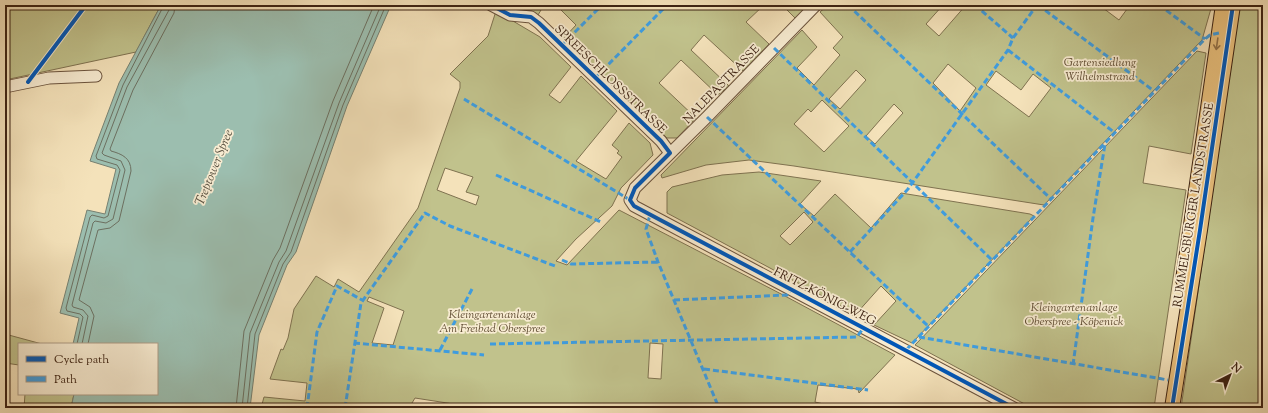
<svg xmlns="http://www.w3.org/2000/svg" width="1268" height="413" font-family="'Sorts Mill Goudy',serif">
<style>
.green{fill:#c1c28c;stroke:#7f7250;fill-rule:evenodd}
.water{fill:#9cbeaf;stroke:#768071}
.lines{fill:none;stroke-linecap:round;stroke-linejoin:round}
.shore{stroke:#6c7061;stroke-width:1}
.minor-casing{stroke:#6b533d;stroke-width:13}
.major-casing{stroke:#3d2313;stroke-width:16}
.minor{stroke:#f8ecd2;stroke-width:11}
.major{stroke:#eac17d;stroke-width:14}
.quiet{stroke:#3f9cde;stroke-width:3;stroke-dasharray:6 3;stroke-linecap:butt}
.cycleway-casing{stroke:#f8ecd2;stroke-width:6}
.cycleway{stroke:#0057b8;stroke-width:4}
.oneway{stroke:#947248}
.labels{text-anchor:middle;stroke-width:3.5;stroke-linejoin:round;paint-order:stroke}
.park-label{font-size:12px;font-style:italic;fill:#5e4b31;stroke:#f8ecd2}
.street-label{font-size:12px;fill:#3d2313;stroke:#f8ecd2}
.water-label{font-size:13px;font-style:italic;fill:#5a5242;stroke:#f8ecd2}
</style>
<rect width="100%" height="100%" fill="#f4e2ba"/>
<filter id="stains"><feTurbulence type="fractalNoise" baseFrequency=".005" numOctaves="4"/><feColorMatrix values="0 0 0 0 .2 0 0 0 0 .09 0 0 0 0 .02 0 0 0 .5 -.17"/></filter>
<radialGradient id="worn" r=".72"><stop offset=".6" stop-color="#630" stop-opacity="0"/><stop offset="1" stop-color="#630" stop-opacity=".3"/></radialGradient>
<path class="green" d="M5,5H161L136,52L5,80Z
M501,5H544L538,15L532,11L518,9L515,11Z
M556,5H764L746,22L769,44L743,71L704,35L691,50L729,86L718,95L681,60L659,83L696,118L677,138H667L563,39L576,25Z
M782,5H808L795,18Z
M828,5H877L879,8L882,5H943L926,24L939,36L966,5H1105L1103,8L1119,20L1130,5H1212L1202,40L1044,205L794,166L749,160L706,165L662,178L661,175L802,30L817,47L797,68L814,85L840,55L833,48L843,37L820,12ZM948,64L976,88L960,111L933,83ZM856,70L866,80L840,109L829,99ZM996,71L1021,90L1033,74L1051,88L1029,117L986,85ZM822,100L849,126L824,152L794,124L808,109L811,112ZM894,104L903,113L875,144L866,136Z
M1240,5H1263V408H1181Z
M496,11L540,37L571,67L549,95L560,103L581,76L617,111L576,161L606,179L622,157L617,153L619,151L612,145L629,123L650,143L653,155L621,188L612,206L576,239L556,261L567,265L619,210L785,296L895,355L859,393L858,389L818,385L815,402L841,408H460V405L415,398L409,408H261L264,397L305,401L307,383L270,379L281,349L283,350L288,338L294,309L316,276L334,287L338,279L359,292L418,208L460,88V82L450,74L488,36ZM445,168L473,177L466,192L479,196L476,205L437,190ZM369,297L404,311L393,345L372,343L384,308L367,301ZM650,343L663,344L661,379L648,378Z
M1197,51L1206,53L1191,154L1149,146L1143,183L1186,190L1154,408H1032L915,345Z
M759,172L821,181L800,204L814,216L835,194L871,228L901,193L1030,214L1034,216L912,343L874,325L896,301L881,286L856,314L667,213V192L672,187L722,175ZM804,212L813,222L790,245L780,236Z
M5,334L42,344H19V365L5,363Z
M25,394H74L71,408H24Z"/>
<path class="water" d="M161,5H391L347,106L296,252L287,265L259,335L250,408H71L74,394H157V344H73L79,318L60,313L87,210L105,214L116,169L90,161L92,155L119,83Z"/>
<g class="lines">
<path class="shore" d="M77,344L83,317L80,314L67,311L66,308L90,217L92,215L104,218L108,216L120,170L117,165L97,159L96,156L123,85L164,5
M82,344L88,316L83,310L73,307L72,305L93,223L95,221L106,223L113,219L125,170L121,161L104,155L102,153L127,87L169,10V5
M88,344L94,316L90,307L79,300L98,230L110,228L119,221L131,171C131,158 122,154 111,151L110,149L133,90L174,13L175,5
M236,408L244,331L273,260L280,248L333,101L374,5
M242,408L250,333L279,262L286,251L339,103L381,5
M247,408L255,334L283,264L291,252L343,105L386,5"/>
<g class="minor-casing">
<path id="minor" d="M491,5L510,15L531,17L539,23L661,141L670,153
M816,5L707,117L635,188L630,200L634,206L1014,408
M5,87L49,78L96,76"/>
</g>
<g class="major-casing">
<path id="major" d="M1183,280L1223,5
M1172,408L1200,230L1233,5"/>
</g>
<use href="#minor" class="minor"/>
<use href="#major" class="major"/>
<path class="quiet" d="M848,5L1051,199
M975,5L1013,38
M1038,5L1154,91
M1159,5L1205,39
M562,45L602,5
M774,48L993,261
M1008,50L1115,133
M596,77L667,5
M464,99L630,200
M707,117L928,326
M496,175L601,222
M650,215L646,229L658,262L719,408
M850,252L908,189L1008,50L1013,38L1037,5
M562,260L571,264L658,262
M674,300L787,295L791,290
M919,337L1168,380
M354,343L484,355
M490,344L857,337L864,327
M440,350L472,289
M906,350L1205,39L1210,35L1219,33
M1073,365L1093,218L1105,144
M704,369L868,390
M307,408L317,332L337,286L362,300
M345,408L361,303L425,213L450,226L555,266"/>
<g class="cycleway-casing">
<path id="cycleway" d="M491,5L510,15L531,17L539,23L661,141L670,153L635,188L630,200L634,206L1014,408
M28,82L86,5
M1172,408L1200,230L1233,5"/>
</g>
<use href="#cycleway" class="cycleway"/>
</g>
<defs><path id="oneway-shaft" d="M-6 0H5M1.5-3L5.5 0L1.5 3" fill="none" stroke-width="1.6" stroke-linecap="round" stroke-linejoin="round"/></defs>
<use class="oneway" href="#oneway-shaft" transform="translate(1217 44) rotate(98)"/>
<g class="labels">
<g class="park-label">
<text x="1100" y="66">Gartensiedlung<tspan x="1100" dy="14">Wilhelmstrand</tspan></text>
<text x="1074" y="311">Kleingartenanlage<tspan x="1074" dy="14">Oberspree - Köpenick</tspan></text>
<text x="492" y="318">Kleingartenanlage<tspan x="492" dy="14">Am Freibad Oberspree</tspan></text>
</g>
<g class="street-label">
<text transform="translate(611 79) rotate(44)" y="4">SPREESCHLOSSSTRASSE</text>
<text transform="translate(721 84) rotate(-46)" y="4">NALEPASTRASSE</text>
<text transform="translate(1193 205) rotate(-81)" y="4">RUMMELSBURGER LANDSTRASSE</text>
<text transform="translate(825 296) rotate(27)" y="4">FRITZ-KÖNIG-WEG</text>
</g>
<g class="water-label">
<text transform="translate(213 167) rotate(-68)" y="5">Treptower Spree</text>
</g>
</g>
<rect width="1268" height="413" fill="none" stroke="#f4e2ba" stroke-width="20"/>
<rect x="6" y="6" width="1256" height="401" fill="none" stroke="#3d2313" stroke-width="2"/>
<rect x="10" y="10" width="1248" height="393" fill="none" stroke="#3d2313"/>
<rect x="18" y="343" width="140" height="52" fill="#f8ecd2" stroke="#ad9c86"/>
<rect x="26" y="356" width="20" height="6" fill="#0057b8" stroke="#ad9c86"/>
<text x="54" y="363" font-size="12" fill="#3d2313">Cycle path</text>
<rect x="26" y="376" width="20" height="6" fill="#3f9cde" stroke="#ad9c86"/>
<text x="54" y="383" font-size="12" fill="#3d2313">Path</text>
<g transform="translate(1230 375) rotate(42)" stroke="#f8ecd2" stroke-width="3" paint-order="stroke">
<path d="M0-3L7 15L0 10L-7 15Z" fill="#3d2313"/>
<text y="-6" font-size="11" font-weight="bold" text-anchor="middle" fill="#3d2313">N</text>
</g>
<rect width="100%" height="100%" filter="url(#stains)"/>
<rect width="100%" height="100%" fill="url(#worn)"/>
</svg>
